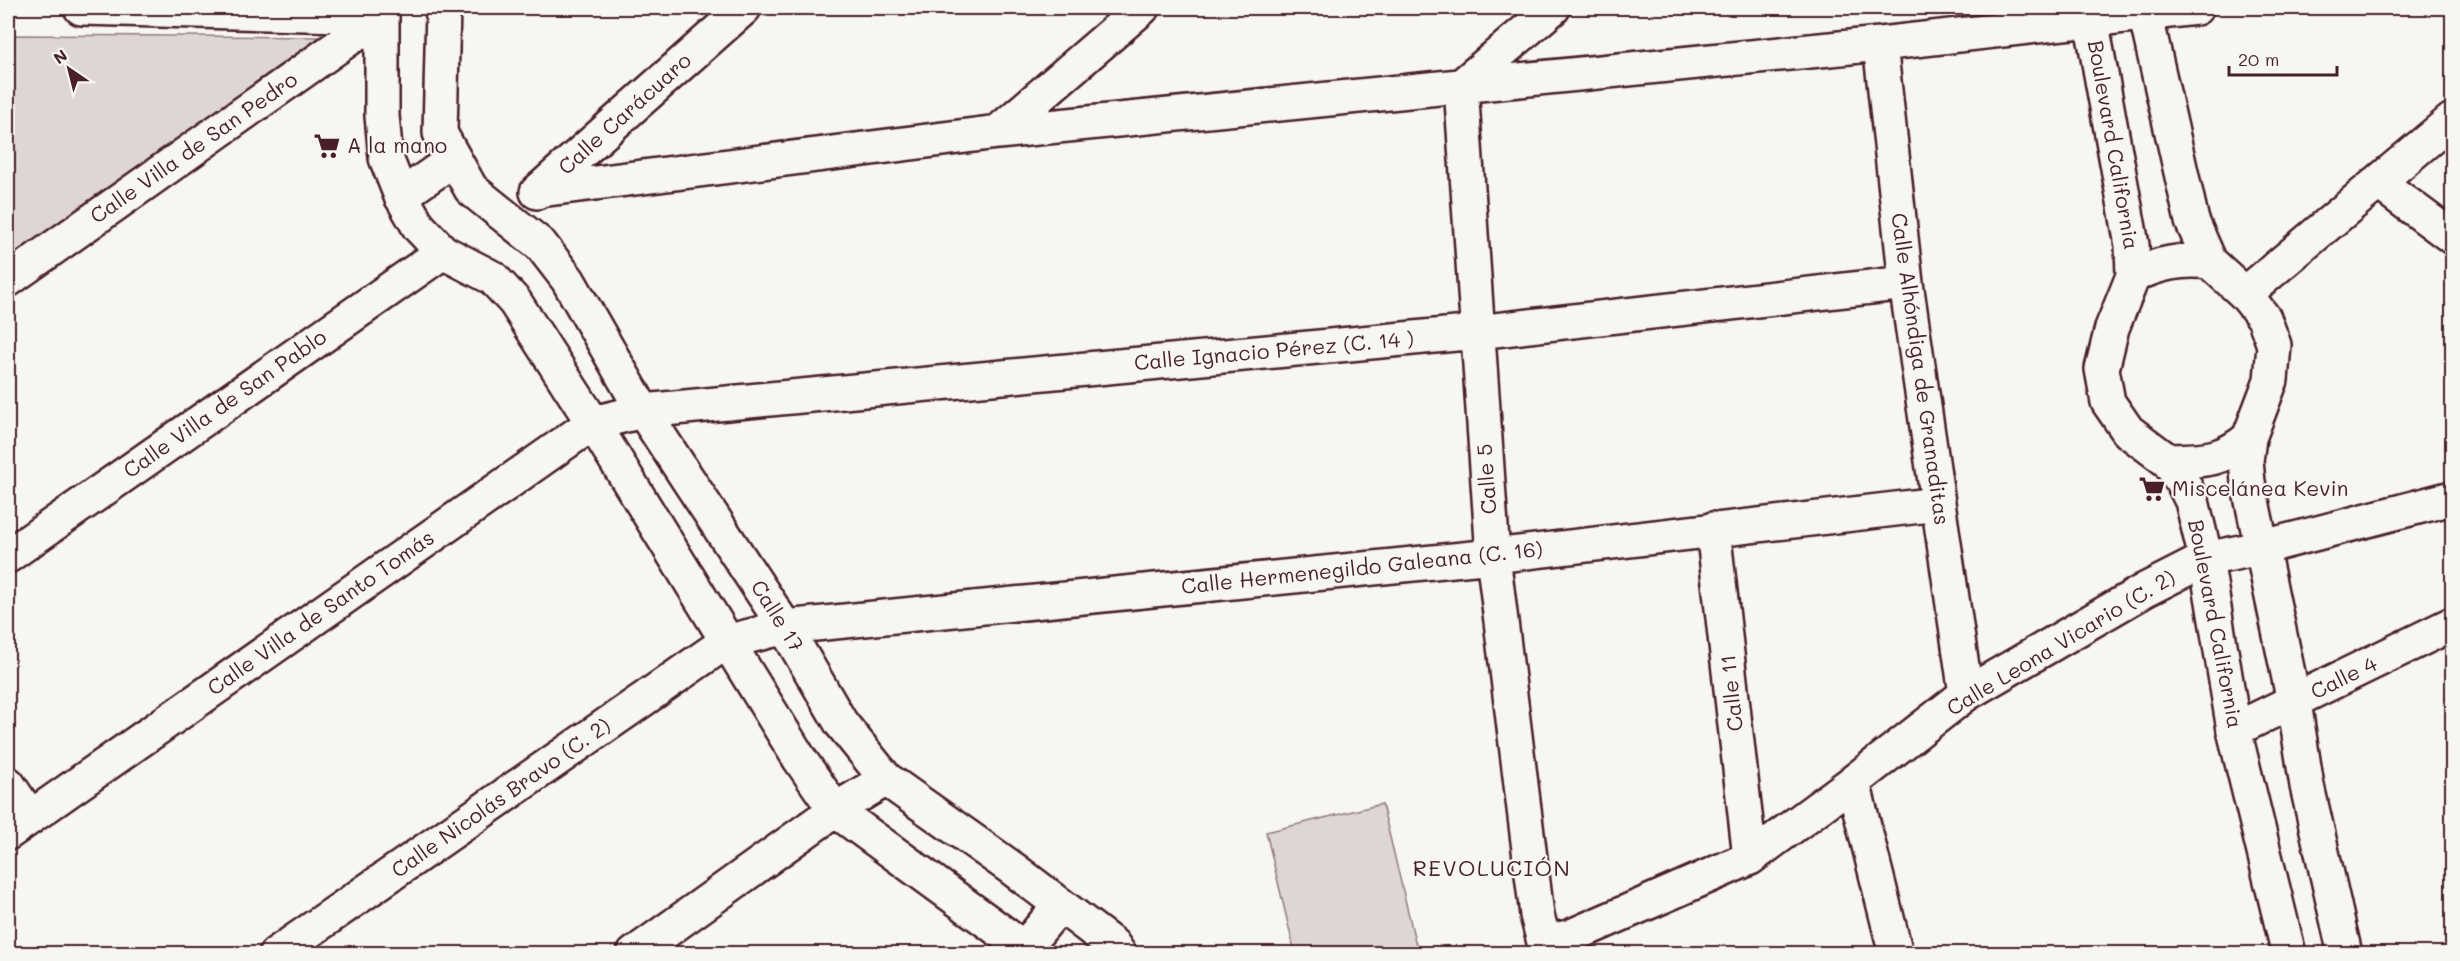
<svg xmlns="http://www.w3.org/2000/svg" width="2460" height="961" font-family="Mali,sans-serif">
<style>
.green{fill:#ddd6d5;stroke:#947a80;stroke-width:1.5}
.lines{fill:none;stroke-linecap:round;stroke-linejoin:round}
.minor-casing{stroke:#4a1f2b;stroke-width:38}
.tertiary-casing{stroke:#4a1f2b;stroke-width:38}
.minor{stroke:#f6f6f2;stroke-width:33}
.tertiary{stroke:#f6f6f2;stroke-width:33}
.labels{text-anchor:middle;stroke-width:4.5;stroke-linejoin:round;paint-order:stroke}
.street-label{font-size:21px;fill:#4a1f2b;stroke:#f6f6f2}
.poi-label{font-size:21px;fill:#4a1f2b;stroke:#f6f6f2;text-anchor:start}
.neighbourhood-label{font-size:22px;letter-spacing:1.5px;fill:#4a1f2b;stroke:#f6f6f2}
</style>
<rect width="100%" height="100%" fill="#f6f6f2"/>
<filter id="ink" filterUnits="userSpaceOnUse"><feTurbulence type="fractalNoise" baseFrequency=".0167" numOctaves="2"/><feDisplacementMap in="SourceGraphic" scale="12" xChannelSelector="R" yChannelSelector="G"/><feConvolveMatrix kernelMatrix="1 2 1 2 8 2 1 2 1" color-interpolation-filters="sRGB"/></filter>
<g filter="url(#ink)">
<path class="green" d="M8,35L323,37L8,259Z
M1382,804L1418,953H1295L1266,832Z"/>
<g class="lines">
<g class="minor-casing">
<path id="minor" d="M81,8L381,16
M382,8V116L386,158L401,196L419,227L443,252L493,278L515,302L593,423L799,758L835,810L1032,954
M443,8L440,133L471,189L541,245L568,280L643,411L785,627L841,723L886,779L1013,869L1113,945L1119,954
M1553,8L1461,86L1493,556L1537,915L1544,942L1569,937L1750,858L1853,782L1966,694L2145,590L2206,559L2260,548L2452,498
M1880,44L1906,283L1966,694
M998,132L1142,8
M2378,182L2452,237
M540,190L998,132L1880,44L2196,8
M537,192L744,8
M8,280L381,16
M2245,294L2452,120
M1713,529L1750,858
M8,556L443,252
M2234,730L2452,624
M1853,782L1896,954
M8,784L30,817
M8,833L593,423L643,411L1477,332L1906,283
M276,954L726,642L785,627L1493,556L1938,504
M634,954L835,810L886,779
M1016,954L1024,948L1060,905"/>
</g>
<g class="tertiary-casing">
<path id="tertiary" d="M2089,8L2132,245L2133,276L2112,328L2102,369L2108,402L2128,431L2168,461L2183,483L2192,501L2206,559L2234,730L2289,954
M2144,8L2192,221L2210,262L2245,294L2264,318L2274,345L2271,380L2249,438L2246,461L2248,482L2294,702L2307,786L2345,954
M401,196L454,159
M2133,276C2159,263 2181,259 2210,262
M2168,461C2202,460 2221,462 2249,438"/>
</g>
<use href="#minor" class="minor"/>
<use href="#tertiary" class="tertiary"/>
</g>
</g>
<defs>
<g id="supermarket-bare" transform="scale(2.07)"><path d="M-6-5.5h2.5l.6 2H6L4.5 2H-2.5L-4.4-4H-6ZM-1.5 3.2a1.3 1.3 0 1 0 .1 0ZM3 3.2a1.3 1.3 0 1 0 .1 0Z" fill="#4a1f2b" stroke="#f6f6f2" stroke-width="2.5" paint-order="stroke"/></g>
</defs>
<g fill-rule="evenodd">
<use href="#supermarket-bare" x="327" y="146"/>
<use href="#supermarket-bare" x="2152" y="489"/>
</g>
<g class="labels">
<g class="street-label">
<text transform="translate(625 114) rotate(-42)" y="7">Calle Carácuaro</text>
<text transform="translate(2113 145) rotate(80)" y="7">Boulevard California</text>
<text transform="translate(194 148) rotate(-35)" y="7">Calle Villa de San Pedro</text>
<text transform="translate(1274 351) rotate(-5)" y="7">Calle Ignacio Pérez (C. 14 )</text>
<text transform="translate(1920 369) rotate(82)" y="7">Calle Alhóndiga de Granaditas</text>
<text transform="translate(225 404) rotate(-35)" y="7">Calle Villa de San Pablo</text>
<text transform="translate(1487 479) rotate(-94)" y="7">Calle 5</text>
<text transform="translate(1362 568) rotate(-6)" y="7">Calle Hermenegildo Galeana (C. 16)</text>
<text transform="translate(321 613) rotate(-35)" y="7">Calle Villa de Santo Tomás</text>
<text transform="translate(777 616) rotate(58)" y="7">Calle 17</text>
<text transform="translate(2215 624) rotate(79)" y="7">Boulevard California</text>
<text transform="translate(2061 643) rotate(-31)" y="7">Calle Leona Vicario (C. 2)</text>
<text transform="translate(2344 678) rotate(-26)" y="7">Calle 4</text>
<text transform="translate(1732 693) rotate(-96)" y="7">Calle 11</text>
<text transform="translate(501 798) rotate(-35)" y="7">Calle Nicolás Bravo (C. 2)</text>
</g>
<g class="poi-label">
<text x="347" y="153">A la mano</text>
<text x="2172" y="496">Miscelánea Kevin</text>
</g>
<g class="neighbourhood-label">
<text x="1492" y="876">REVOLUCIÓN</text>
</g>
</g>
<rect width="2460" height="961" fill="none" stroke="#f6f6f2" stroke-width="30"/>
<rect x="15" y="15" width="2430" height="931" fill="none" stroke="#4a1f2b" stroke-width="2" filter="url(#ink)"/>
<g transform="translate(69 69) rotate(325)" stroke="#f6f6f2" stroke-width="4.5" paint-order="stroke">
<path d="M0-4.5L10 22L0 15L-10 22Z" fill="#4a1f2b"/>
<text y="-9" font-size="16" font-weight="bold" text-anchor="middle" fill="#4a1f2b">N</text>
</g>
<path d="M2229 66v9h108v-9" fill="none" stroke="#4a1f2b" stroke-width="3"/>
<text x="2238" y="66" font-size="18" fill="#4a1f2b" stroke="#f6f6f2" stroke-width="4.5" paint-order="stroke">20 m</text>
</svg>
